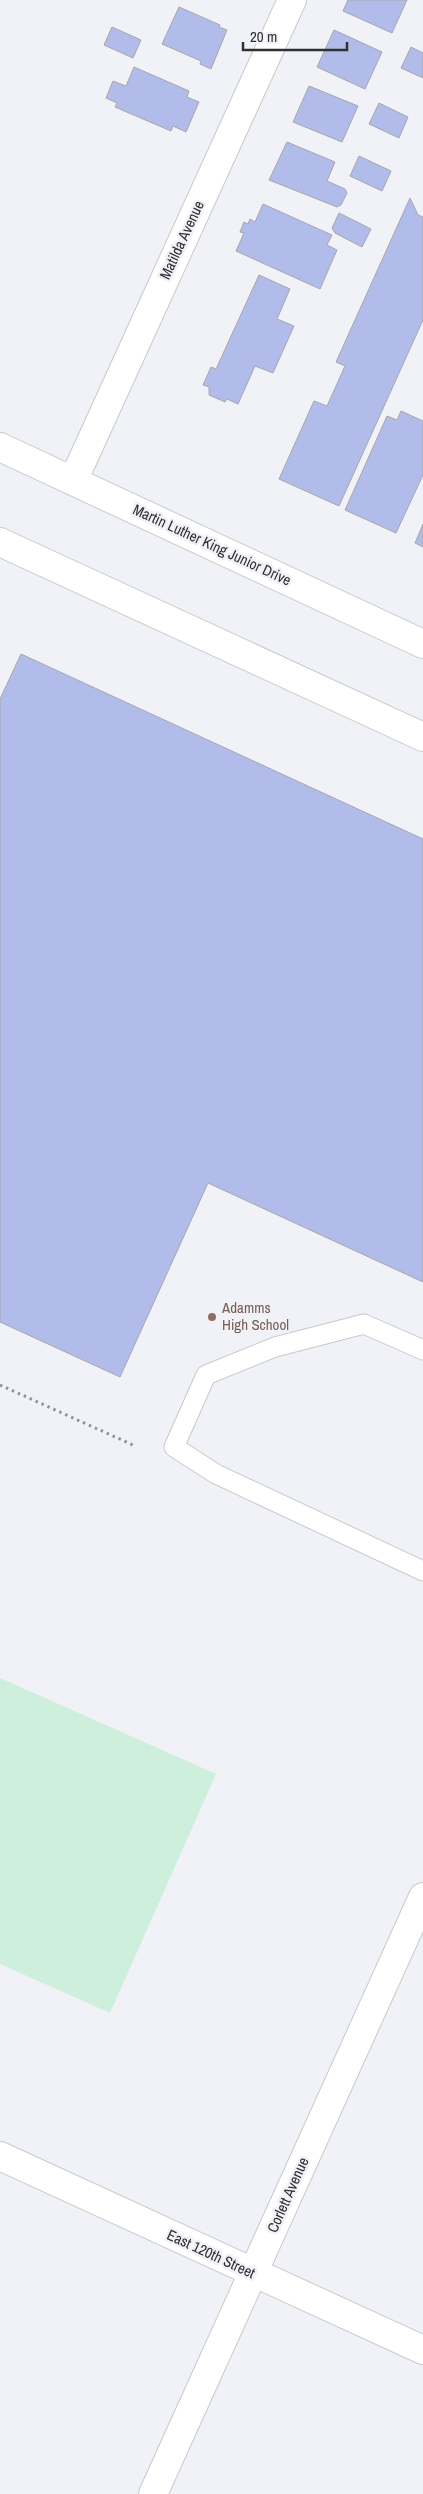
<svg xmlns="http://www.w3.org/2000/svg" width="423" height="2494" font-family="'Archivo Narrow',sans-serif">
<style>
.green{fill:#ceefdc}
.building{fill:#b2bcea;stroke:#a6a7ab}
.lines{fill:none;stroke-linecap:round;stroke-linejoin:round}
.service-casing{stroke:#c8c9cd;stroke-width:21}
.minor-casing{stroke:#c8c9cd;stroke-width:30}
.tertiary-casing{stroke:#c8c9cd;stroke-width:30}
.secondary-casing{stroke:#c8c9cd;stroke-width:30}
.path{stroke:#929396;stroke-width:3;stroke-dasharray:2.5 4;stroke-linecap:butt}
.service{stroke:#fff;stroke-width:19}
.minor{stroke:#fff;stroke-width:28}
.tertiary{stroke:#fff;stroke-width:28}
.secondary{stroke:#fff;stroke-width:28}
.education-dot{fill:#8d6e63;stroke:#f1f2f7;stroke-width:2}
.labels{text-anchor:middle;stroke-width:5;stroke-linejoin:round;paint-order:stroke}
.street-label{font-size:15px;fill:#303032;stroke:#f1f2f7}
.education-label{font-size:15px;fill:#785e54;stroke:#f1f2f7;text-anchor:start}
</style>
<rect width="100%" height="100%" fill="#f1f2f7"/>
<path class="green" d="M0,1678L216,1774L110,2013L0,1964Z"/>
<path class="building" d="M348,0H407L392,33L343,11Z
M179,7L220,25L219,27L227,30L211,69L200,64L201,61L162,44Z
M112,27L141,40L133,58L104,45Z
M334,30L382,52L365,89L317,67Z
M411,47L423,53V78L401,68Z
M134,67L189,91L187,97L199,102L186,132L173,126L171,131L115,107L117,103L106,98L113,81L126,86Z
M309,86L358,106L342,142L293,122Z
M379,103L408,117L399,138L369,124Z
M287,142L335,162L327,181L345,189L347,193L341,205L337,207L269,180Z
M359,156L391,171L382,191L350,176Z
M410,198L418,215L423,217V320L339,506L279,479L314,401L327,406L345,366L336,362Z
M263,204L332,235L327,245L337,250L320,289L236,251L244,233L240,232L244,222L248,224L250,219L255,222Z
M339,213L371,229L362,247L335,233L332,228Z
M259,275L290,289L277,319L294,326L273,373L255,366L238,404L227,399L225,402L209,395V387L203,385L211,367L216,369Z
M401,411L423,421V475L396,533L345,510L387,416L397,420Z
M423,524V547L415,543Z
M21,654L423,839V1282L208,1183L120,1377L0,1322V699Z"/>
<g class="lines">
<g class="service-casing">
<path id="service" d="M423,1350L364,1324L275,1347L206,1375L174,1447L216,1474L423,1571"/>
</g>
<g class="minor-casing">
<path id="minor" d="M73,481L292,0
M0,2156L423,2350"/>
</g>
<g class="tertiary-casing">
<path id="tertiary" d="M153,2494L423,1897"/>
</g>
<g class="secondary-casing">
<path id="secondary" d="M0,447L423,644
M0,542L423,737"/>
</g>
<path class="path" d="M0,1385L133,1445"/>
<use href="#service" class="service"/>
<use href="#minor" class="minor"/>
<use href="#tertiary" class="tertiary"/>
<use href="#secondary" class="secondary"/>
</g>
<circle class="education-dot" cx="212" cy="1317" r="5"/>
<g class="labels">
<g class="street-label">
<text transform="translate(182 240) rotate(-65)" y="5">Matilda Avenue</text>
<text transform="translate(212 545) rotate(25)" y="5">Martin Luther King Junior Drive</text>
<text transform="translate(288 2195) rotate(-66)" y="5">Corlett Avenue</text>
<text transform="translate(211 2254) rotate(25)" y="5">East 120th Street</text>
</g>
<g class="education-label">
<text x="222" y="1313">Adamms<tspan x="222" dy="17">High School</tspan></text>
</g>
</g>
<path d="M243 42v8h104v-8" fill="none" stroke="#303032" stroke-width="2.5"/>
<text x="250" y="42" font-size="15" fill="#303032" stroke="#f1f2f7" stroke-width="4" paint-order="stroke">20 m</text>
</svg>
